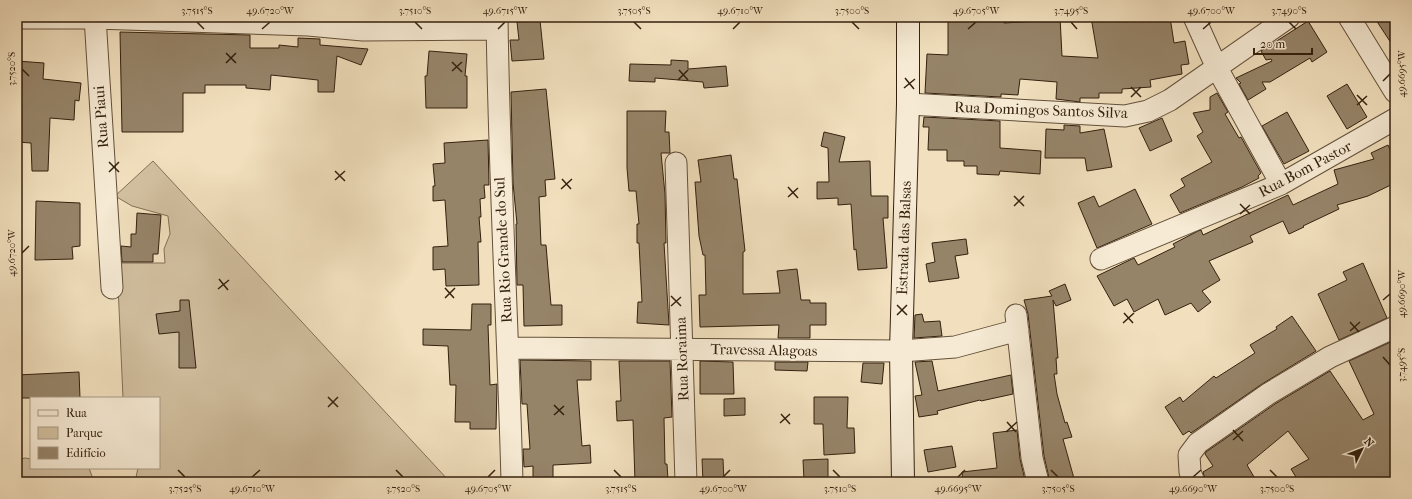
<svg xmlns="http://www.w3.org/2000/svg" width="1412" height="499" font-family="'IM FELL French Canon',serif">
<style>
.green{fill:#d1bf9f;stroke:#827056}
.building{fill:#968469;stroke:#34210e}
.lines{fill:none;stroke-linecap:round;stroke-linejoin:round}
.street-casing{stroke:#63503a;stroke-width:23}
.secondary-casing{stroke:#34210e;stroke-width:24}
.street{stroke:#f6ead4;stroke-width:21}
.secondary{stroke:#f6ead4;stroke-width:22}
.ticks{fill:none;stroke:#34210e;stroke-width:1.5}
.labels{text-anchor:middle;stroke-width:4;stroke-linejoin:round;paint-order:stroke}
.street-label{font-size:15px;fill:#34210e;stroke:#f6ead4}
.neatline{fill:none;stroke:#34210e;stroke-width:1.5}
.ticks-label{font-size:10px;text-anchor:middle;fill:#34210e}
</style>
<rect width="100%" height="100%" fill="#f1dfbd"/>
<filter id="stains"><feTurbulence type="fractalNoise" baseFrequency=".005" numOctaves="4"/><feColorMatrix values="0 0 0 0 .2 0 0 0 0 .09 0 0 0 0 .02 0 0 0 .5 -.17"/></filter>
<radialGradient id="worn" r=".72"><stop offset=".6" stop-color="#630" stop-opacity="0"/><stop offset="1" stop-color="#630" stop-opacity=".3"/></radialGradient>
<path class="green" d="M153,161L450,482H135L138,468H159V398H123L117,263H165L164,249L170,234L168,216L132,206L115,196Z
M25,458L31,459V468H89L94,482H17V460Z"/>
<path class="building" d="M1036,17H1060L1062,56L1098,58L1091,17H1170L1174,43L1185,41L1189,64L1181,65L1182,74L1150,80L1151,87L1122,89V93H1099V98H1080V102L1056,99L1057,82L1020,79L1018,95L1001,94V97L925,93L927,54L948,55V19L1004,21V23L1037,21Z
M1374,17H1395V49Z
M540,20L544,59L512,61L510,40H519L517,22Z
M1308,21L1327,52L1312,62L1310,58L1270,82H1262L1266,89L1248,100L1239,84L1241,83L1236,78L1272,61L1271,59L1266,60L1261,51Z
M120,32L250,35V48H279V45L298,47V38L320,39V45L368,49L361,65L337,56L334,92H318V80L271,75L270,90L246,88V85H205V93H183V132H122Z
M429,51L467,54L465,76H467V108H426L425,76H427Z
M671,60L688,61V69L726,66L728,86L704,88L703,82L655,78V82L629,81L630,64L671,65Z
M17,61L44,63L43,79L81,83L79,101L75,100L74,120L50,118L48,171H32L31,143L17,142Z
M1347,84L1367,117L1347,129L1327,96Z
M546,89L555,179L545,180L546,196L539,197L541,245H546L551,305H562V325L524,326L523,285H517L516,224H517L513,183L511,92Z
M1217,93L1228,112L1225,114L1239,138L1241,137L1261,173L1258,176L1259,178L1242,187L1180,213L1170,195L1185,186L1181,179L1212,162L1197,136L1203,132L1193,113L1210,110V97Z
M627,111H666L665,132H669L670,153H661L665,194L666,243H664L669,325L637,323L638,302H642L639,243H637V224H639L636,191H629L627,168Z
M1287,112L1309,151L1284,164L1262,126Z
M924,117L1000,121V148L1041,151L1040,174L1000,171L999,175L977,174V166H964V161H947V150H928L929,127H923Z
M1162,118L1172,141L1150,151L1139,128Z
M1064,125L1080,126V133L1104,129L1112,167L1087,171L1085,158H1045L1046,129L1064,130Z
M824,132L845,137L839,162L870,161L871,196H888V218H883L887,268L858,270L856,249L854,250L851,204L838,205V198L817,199V182H829L828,148L821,146Z
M488,140L489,185H484L485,198L480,199L481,217H479L481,242H478L479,285L446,286L445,269L433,270V247L448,246L445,200L433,201V186H435L433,164L445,163L444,143Z
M1388,145L1395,160V183L1368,196L1337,205L1339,209L1303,226L1304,227L1289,234L1283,221L1250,236L1253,242L1209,261L1220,280L1202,291L1211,302L1198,312L1191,303L1165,315L1158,299L1134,312L1127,299L1114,306L1097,276L1134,258L1138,265L1175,247L1173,244L1198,231L1201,230L1203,235L1288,195L1293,205L1338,184L1334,170L1374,159L1371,153Z
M731,155L734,179H737L745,251L743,252V294L780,293L777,271L797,269L801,300H810V303H826V325H810V338H778L779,325L700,327L699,295H706L705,255H703L699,236L695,182H701L698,160Z
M1135,189L1152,224L1097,248L1078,203L1094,196L1099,207Z
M36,201L80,203V246L72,247L73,259L35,260Z
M137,213L161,215L158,254H153V262H122L121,246L131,247V234H136Z
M966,239L968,254L955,256L959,278L929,282L926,264L935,262L932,243Z
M1363,263L1387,318L1339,340L1318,294L1347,280L1343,272Z
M1065,284L1071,300L1056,306L1053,300L1058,358H1056L1057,374H1054L1057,394L1065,423L1067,422L1072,437L1063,439L1075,482H1050L1044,456L1028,314L1024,300L1052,296L1049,291Z
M180,300H189L196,368H179V332L159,334L156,314L180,311Z
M472,304H491V325H488L489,354L490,385L497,384L496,429H470V422H455L456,385H450L448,346L423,345V329L471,330Z
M922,314L924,322L940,321L942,336L914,338L915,315Z
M1292,316L1316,351L1262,384L1191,433L1189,431L1183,435L1165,407L1180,397L1183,402L1214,376L1216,378L1255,353L1250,345L1277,329L1276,327Z
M1395,340V482H1299L1291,469L1309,459L1288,431L1247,465L1257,482H1206L1203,472L1213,466L1205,454L1206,452L1275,404L1330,371L1363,420L1374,414L1349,361Z
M520,360L591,361V380H577L582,446L590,445L591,463L553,465V482H533V466L524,467L523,449H530L527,404H522Z
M619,361H670L672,417L664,418L665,464H667L668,480L635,482L633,420L617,421L616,401H621Z
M700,361L733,362L734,394H700Z
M932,361L938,391L1011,375L1013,394L981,401L980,400L937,411L938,414L919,417L915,396L922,395L915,362Z
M775,362H808L807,371L775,370Z
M863,363H884L882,384L861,382Z
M79,372L80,398H17V375Z
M814,397H848L847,428H854L855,453L824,455L823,424H814Z
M745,398V415L724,416V399Z
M1017,430L1020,459L1025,480L963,482L962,472L997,468L993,433Z
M952,446L956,467L928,472L924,450Z
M702,459H723L724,482H703Z
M828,459V479L804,480L803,460Z"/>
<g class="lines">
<g class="street-casing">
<path id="street" d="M95,17L112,288
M497,17C499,172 508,327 512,482
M1194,17L1217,68L1281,184
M1349,17L1395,92
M17,18H95L308,25L363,30L497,29
M908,104L1125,116L1148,111L1170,100L1289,17
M676,163L686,482
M1101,259L1281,184L1395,119
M1016,315L1032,458L1038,482
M508,348L901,351L955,347L1018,330
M1194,482L1190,472L1189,455L1198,443L1268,394L1330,357L1395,327"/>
</g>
<g class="secondary-casing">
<path id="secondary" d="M903,482L901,351L908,104V17"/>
</g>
<use href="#street" class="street"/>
<use href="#secondary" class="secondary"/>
</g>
<path class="ticks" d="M197,22L204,29M415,22L422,29M634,22L641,29M852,22L859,29M1071,22L1077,29M1289,22L1296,29M262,29L270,22M498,29L505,22M733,29L740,22M968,29L976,22M1203,29L1211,22M226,53L236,63M452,62L462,72M226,63L236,53M22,69L29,76M679,70L688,80M452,71L462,62M905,78L914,89M678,80L688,70M1383,81L1390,74M1131,87L1141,97M904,88L915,79M1357,95L1367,105M1131,97L1141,87M1357,105L1367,96M109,162L119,172M335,171L345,181M109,172L119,162M562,179L571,189M335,180L345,171M788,187L798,198M561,189L572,179M1014,196L1024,206M788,197L798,188M1240,204L1250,214M1014,206L1024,196M1240,214L1250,205M22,253L29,246M219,279L228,290M445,288L454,298M218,289L229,280M671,296L681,306M445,298L455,288M1383,300L1390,294M897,305L907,315M671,306L681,297M1124,313L1133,323M897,315L907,305M1350,322L1359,332M1123,323L1134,313M1350,331L1360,322M1383,357L1390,365M328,397L338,407M554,405L564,415M328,407L338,397M781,414L790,424M554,415L564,406M1007,422L1016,432M780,423L790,414M1233,430L1243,441M1006,432L1017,422M1233,440L1243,431M178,470L185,477M396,470L403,477M614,470L621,477M833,470L840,477M1051,470L1058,477M1270,470L1277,477M252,477L260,470M488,477L495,470M723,477L730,470M958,477L965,470M1193,477L1201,470"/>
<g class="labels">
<g class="street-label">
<text transform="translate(1041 110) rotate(2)" y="5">Rua Domingos Santos Silva</text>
<text transform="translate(101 117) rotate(-94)" y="5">Rua Piaui</text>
<text transform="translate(1305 169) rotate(-28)" y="5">Rua Bom Pastor</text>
<text transform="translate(904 238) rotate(-88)" y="5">Estrada das Balsas</text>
<text transform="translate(503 250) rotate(-93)" y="5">Rua Rio Grande do Sul</text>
<text transform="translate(764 350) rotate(1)" y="5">Travessa Alagoas</text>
<text transform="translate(682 359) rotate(-92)" y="5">Rua Roraima</text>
</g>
</g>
<rect width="1412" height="499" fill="none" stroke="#f1dfbd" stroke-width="44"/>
<rect x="30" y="397" width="130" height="72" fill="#f6ead4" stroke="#a89a85"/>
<rect x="38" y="410" width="20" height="6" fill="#f6ead4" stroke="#a89a85"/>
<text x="66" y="417" font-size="12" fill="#34210e">Rua</text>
<rect x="38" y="427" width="20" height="12" fill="#d1bf9f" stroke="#a89a85"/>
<text x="66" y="437" font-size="12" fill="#34210e">Parque</text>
<rect x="38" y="447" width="20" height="12" fill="#968469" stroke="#a89a85"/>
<text x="66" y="457" font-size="12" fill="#34210e">Edifício</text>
<g transform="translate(1362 449) rotate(47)" stroke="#f6ead4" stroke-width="3" paint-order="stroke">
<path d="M0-3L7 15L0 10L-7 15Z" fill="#34210e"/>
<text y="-6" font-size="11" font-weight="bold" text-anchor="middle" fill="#34210e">N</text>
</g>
<path d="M1254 48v6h58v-6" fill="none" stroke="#34210e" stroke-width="2"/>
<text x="1260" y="48" font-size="12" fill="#34210e" stroke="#f6ead4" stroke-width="3" paint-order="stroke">20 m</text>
<rect x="22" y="22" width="1368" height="455" class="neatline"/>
<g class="ticks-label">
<text x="197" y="14">3.7515°S</text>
<text x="270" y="14">49.6720°W</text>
<text x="415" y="14">3.7510°S</text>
<text x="505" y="14">49.6715°W</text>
<text x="634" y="14">3.7505°S</text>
<text x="740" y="14">49.6710°W</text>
<text x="852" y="14">3.7500°S</text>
<text x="976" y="14">49.6705°W</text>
<text x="1071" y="14">3.7495°S</text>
<text x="1211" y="14">49.6700°W</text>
<text x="1289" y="14">3.7490°S</text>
<text transform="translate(11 69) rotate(-90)" y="4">3.7520°S</text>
<text transform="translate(1401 74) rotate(-90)" y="4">49.6695°W</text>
<text transform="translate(11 253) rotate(-90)" y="4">49.6720°W</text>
<text transform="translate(1401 294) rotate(-90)" y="4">49.6690°W</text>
<text transform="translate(1401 365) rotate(-90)" y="4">3.7495°S</text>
<text x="185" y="492">3.7525°S</text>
<text x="252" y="492">49.6710°W</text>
<text x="403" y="492">3.7520°S</text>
<text x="488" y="492">49.6705°W</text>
<text x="621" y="492">3.7515°S</text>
<text x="723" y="492">49.6700°W</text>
<text x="840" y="492">3.7510°S</text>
<text x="958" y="492">49.6695°W</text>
<text x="1058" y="492">3.7505°S</text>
<text x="1193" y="492">49.6690°W</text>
<text x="1277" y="492">3.7500°S</text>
</g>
<rect width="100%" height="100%" filter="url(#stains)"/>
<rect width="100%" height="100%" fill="url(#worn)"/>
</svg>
